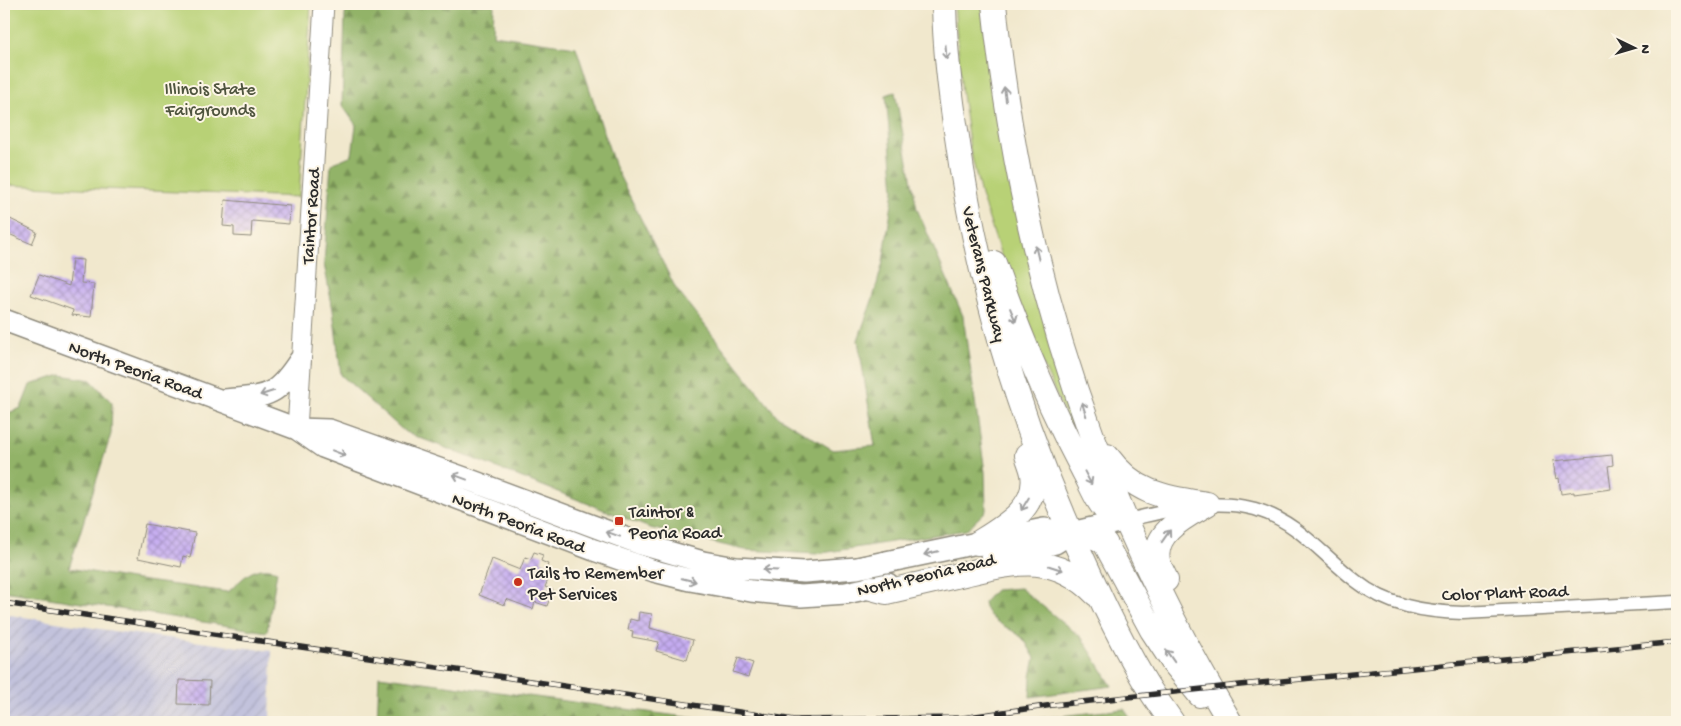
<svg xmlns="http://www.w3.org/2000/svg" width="1681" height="726" font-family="'Gochi Hand',sans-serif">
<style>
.industrial{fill:url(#industrial-furrows)}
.green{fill:#b8d176;stroke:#727e50}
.forest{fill:url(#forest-firs);stroke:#5e6f49}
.building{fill:url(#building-cross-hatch)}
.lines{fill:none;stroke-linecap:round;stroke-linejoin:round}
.street-casing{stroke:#8e8a7c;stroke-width:15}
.secondary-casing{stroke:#8e8a7c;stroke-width:21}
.primary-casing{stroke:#8e8a7c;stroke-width:24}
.highway-casing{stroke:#8e8a7c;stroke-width:26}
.street{stroke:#fff;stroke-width:12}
.secondary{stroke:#fff;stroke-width:19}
.primary{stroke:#fff;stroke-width:21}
.highway{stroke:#fff;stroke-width:24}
.rail-casing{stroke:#2b2b2b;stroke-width:5.5}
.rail{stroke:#fcf5e5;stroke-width:4;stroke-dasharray:11;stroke-linecap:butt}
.oneway{stroke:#a0a0a0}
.poi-dot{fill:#c8321e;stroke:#fcf5e5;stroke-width:2}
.labels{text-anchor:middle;stroke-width:4;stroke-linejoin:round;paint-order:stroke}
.park-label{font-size:18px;fill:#4e543e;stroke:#fcf5e5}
.street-label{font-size:18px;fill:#2b2b2b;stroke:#fcf5e5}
.poi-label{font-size:18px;fill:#2b2b2b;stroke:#fcf5e5;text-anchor:start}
</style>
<defs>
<pattern id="industrial-furrows" width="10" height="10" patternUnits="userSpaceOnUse" patternTransform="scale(1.25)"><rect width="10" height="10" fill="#c2c2dc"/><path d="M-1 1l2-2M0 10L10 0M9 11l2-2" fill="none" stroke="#a7a7bd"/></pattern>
<pattern id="forest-firs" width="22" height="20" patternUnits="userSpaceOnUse" patternTransform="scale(1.25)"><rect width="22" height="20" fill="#92b367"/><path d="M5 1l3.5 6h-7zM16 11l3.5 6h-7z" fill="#779255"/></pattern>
<pattern id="building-cross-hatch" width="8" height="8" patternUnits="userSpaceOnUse" patternTransform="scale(1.25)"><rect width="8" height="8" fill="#c5acf1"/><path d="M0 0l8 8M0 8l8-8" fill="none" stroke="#a08cc3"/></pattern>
</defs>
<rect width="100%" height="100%" fill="#fcf5e5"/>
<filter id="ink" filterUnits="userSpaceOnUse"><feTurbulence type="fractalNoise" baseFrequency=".02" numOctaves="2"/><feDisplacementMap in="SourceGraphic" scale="10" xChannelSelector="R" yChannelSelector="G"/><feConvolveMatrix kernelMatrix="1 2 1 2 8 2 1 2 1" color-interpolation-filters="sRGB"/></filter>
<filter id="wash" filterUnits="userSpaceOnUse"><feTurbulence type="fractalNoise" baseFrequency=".0096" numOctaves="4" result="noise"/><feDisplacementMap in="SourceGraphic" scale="20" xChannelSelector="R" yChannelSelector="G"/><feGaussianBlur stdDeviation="1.12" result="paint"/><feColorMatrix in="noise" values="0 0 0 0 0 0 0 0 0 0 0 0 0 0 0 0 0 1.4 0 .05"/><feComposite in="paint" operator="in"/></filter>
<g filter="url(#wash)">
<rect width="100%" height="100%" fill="#f1e8cd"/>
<path class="industrial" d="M4,614L113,631L272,651L270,722H4Z"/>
<path class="green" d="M4,4H311L299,197L4,185Z
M954,4H982C988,65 998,127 1010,187L1084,445L1079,447L1018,307L981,195L970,149L962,94Z"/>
<path class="forest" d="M347,4H494L493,35L576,47L615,167L676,289L777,416L833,450L875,446L858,340L874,295L883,262L894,190L886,95L895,92L917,209L963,316L985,472L986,511L966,530L816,554L745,550L650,528L405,432L341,375L333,310L324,264L331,164L352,155L356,125L342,105L345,16Z
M61,375L91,380L112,403L111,434L69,568L131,579L228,592C244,578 254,563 277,571L267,632L4,591V411L8,413L21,408L30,385Z
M1020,588L1082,638L1112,686L1030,697L1031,677L1035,658C1031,652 1028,645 1024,640C1012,626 987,624 984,602L995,590Z
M379,676L700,719L736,722H377Z
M1124,709L1133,722H985L1034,719Z"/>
<g id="blocks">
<path class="building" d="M225,200L290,206L289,224L252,221L251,237L234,236V227L223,226Z
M4,216L37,232L32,244L4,232Z
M72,259L83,260L81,283L94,284L91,317L72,315L73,310L31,295L39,275L69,286Z
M1612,455L1613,465L1608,466L1611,489L1574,494V492L1561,494L1559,478L1556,479L1553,461Z
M145,524L195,533L190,558L183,556L181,567L138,558Z
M534,552L543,555L541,561L548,564L545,573L550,575L545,587L553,590L547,606L535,602L533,609L506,599L504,605L479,595L492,559L520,570L525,557L531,559Z
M639,612L652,614L650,628L693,640L687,660L656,651L659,642L632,637L633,631L628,630L630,619L638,621Z
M738,658L753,663L748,677L733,672Z
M179,680L210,681L209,705L178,704Z"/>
</g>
</g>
<g filter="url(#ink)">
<use href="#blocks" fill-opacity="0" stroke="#8e8a7c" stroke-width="1"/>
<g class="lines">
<g class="street-casing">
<path id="street" d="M1127,520C1168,511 1213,497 1255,509C1299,522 1321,554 1356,581C1387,606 1425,612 1463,613L1677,602"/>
</g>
<g class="secondary-casing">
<path id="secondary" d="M297,429L324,4"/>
</g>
<g class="primary-casing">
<path id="primary" d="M4,320L297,429L323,447L594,550L654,571L690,580L751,591L801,596L846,593L888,584
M224,400C268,396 275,398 300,360
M297,429L329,430L467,479L641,544L703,562L736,568L804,572L857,568L1044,529L1071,533
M991,559L1055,543L1071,533L1127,520"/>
</g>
<g class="highway-casing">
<path id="highway" d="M944,4C945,49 950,93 957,137C976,274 1015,407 1071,533C1093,582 1115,631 1142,677C1151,693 1162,707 1172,722
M994,4C1009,150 1041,298 1092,436C1129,535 1176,631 1230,722
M994,263C1019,334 1048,404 1083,470C1091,484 1097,503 1109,513C1114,517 1121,518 1127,520
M1107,456C1135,494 1163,497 1207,504
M1071,533C1084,534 1094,534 1105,543L1152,630L1173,662L1200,695
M978,543C1002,528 1039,508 1033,474C1032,468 1029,461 1027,455
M1166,580C1164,574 1159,567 1158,561C1152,532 1187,516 1207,504
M871,588L886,592C912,586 938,580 964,574C1017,562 1054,552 1096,594"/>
</g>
<use href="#street" class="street"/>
<use href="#secondary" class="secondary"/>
<use href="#primary" class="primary"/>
<use href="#highway" class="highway"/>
<g class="rail-casing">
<path id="rail" d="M4,603L794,720L962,718L1053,705L1240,685L1677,642"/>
</g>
<use href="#rail" class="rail"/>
</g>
<defs><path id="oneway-shaft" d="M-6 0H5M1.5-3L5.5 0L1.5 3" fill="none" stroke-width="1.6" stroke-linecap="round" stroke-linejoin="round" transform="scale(1.25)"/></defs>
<g class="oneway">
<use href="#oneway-shaft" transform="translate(946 52) rotate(86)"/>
<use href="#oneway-shaft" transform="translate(1005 94) rotate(-98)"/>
<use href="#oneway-shaft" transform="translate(1037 253) rotate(-103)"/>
<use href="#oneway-shaft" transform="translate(1013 315) rotate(67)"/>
<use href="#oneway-shaft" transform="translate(267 393) rotate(162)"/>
<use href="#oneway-shaft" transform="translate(1084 409) rotate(-108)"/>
<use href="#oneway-shaft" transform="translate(339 453) rotate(21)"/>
<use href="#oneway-shaft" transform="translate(460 477) rotate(-160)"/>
<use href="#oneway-shaft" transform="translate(1088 478) rotate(62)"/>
<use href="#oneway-shaft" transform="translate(1025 504) rotate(121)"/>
<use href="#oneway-shaft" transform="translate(613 534) rotate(-160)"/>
<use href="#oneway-shaft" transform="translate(1166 536) rotate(-55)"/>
<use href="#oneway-shaft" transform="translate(931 553) rotate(167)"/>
<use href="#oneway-shaft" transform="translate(1056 568) rotate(18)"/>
<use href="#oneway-shaft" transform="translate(770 570) rotate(-177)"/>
<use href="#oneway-shaft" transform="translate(689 580) rotate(13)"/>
<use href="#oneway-shaft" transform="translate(1170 656) rotate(-125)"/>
</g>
</g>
<g class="poi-dot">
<rect x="614" y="516" width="10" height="10" rx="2.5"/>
<circle cx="518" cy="582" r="5"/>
</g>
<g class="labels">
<g class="park-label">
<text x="210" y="94">Illinois State<tspan x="210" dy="21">Fairgrounds</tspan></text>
</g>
<g class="street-label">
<text transform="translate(310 216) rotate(-86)" y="6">Taintor Road</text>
<text transform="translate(985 274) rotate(76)" y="6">Veterans Parkway</text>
<text transform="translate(136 369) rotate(20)" y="6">North Peoria Road</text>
<text transform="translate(519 522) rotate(21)" y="6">North Peoria Road</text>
<text transform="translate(926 574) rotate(-13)" y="6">North Peoria Road</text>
<text transform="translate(1505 592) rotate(-2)" y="6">Color Plant Road</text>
</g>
<g class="poi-label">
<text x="629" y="517">Taintor &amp;<tspan x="629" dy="21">Peoria Road</tspan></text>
<text x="528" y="578">Tails to Remember<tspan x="528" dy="21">Pet Services</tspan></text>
</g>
</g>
<rect width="1681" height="726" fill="none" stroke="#fcf5e5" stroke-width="20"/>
<g transform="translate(1634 48) rotate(95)" stroke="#fcf5e5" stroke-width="4" paint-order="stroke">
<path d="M0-4L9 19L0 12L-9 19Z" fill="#2b2b2b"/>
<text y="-8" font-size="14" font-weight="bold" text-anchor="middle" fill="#2b2b2b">N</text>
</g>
</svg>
